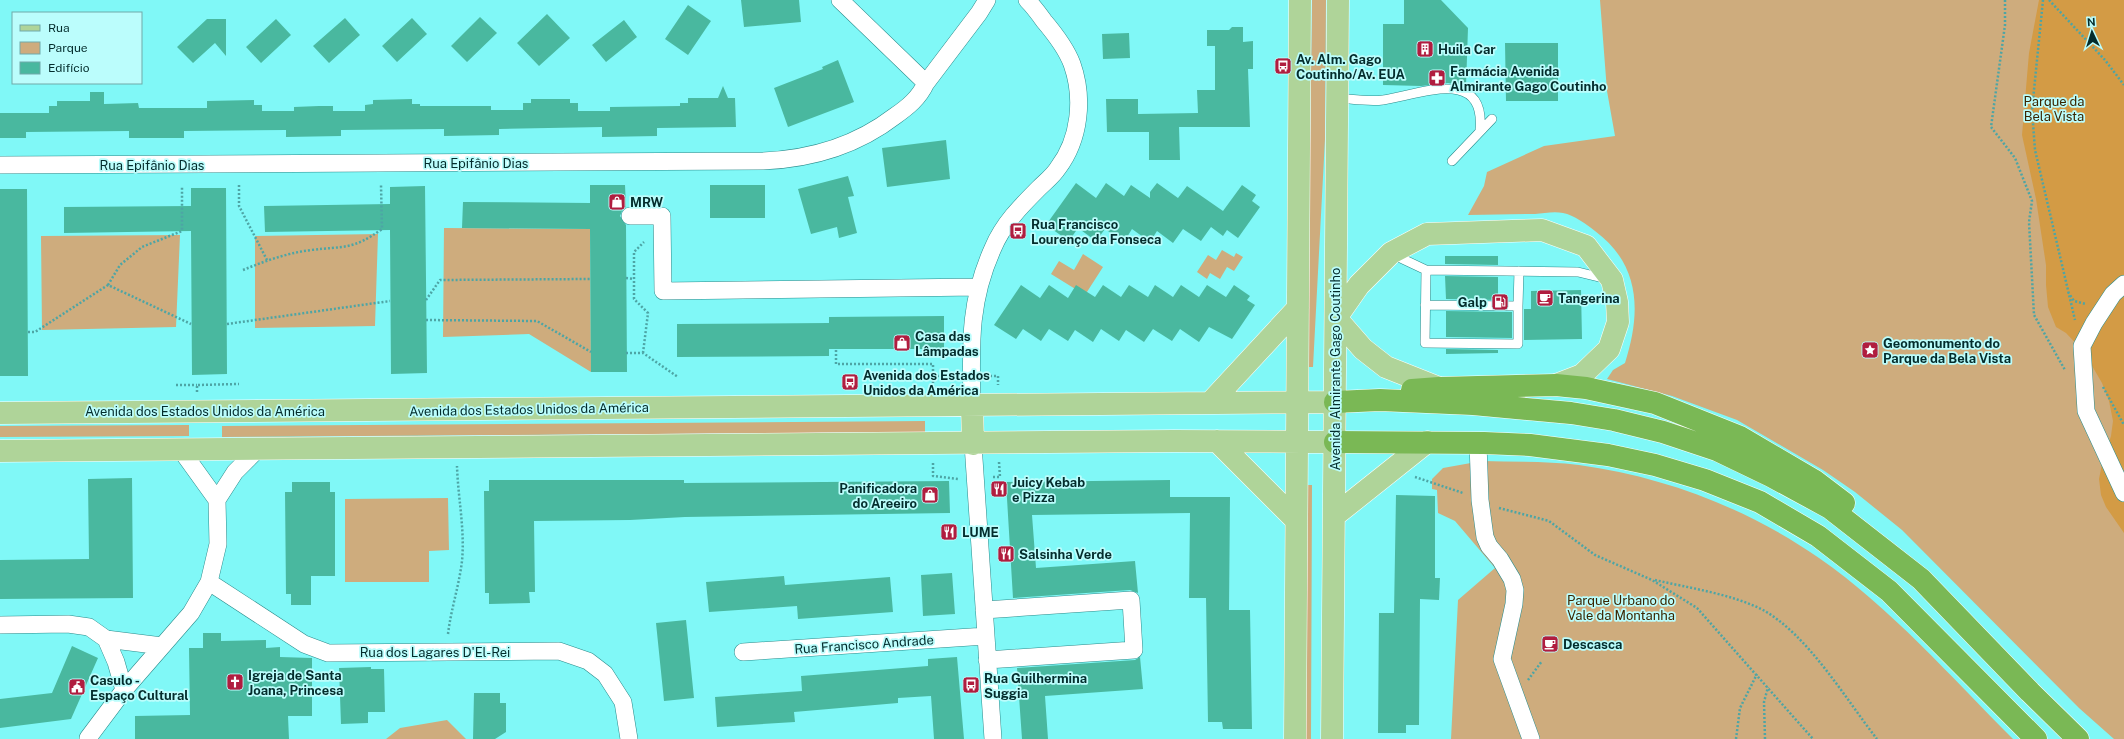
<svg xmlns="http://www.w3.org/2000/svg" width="2124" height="739" font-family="'Public Sans',sans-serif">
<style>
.green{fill:#ceac7d}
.forest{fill:#d39b45}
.building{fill:#49b89f}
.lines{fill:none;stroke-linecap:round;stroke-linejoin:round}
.lane-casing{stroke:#2b8b8b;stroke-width:10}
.street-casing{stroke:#2b8b8b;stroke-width:18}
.primary-casing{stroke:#fff;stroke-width:23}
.highway-casing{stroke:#fff;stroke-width:23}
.path{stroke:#4da5a5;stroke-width:2.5;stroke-dasharray:2 2;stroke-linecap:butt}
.lane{stroke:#fff;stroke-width:9}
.street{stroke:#fff;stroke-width:17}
.primary{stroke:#afd499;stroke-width:22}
.highway{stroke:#7ab855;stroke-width:22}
.labels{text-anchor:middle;stroke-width:3.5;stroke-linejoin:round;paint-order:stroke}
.poi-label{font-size:13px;font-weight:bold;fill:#032c2c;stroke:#bbfdfc;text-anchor:start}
.park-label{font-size:13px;fill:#3b2500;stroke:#bbfdfc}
.street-label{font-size:13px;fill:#032c2c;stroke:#bbfdfc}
</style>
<rect width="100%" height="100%" fill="#80f8f7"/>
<path class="green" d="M1312,0H1326L1325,139L1313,367H1307Z
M1600,0H2124V739H2114L2079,708L1902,530L1855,492L1823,470L1737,420L1672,396L1607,379L1613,370L1625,363C1641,313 1641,265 1595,231C1586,224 1574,215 1563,213C1555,211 1544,213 1535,214C1513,214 1491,215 1468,215L1484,186L1487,172L1544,146L1615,136L1607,91Z
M444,228L590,229L591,372L529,334L443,337Z
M378,234L375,326L255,328V236Z
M180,235L176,327L42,330L41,236Z
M1222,250L1234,257L1236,253L1243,257L1234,271L1227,267L1220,279L1210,273L1207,279L1197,272L1208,255L1216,260Z
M1083,254L1103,267L1085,295L1051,274L1059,261L1074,270Z
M925,421V432L222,437V426Z
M189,425V436L0,437V426Z
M1482,461C1514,462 1547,461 1579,465C1665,477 1747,508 1819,558C1891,608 1951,677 2013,739H1451L1458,600L1495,568L1455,521L1438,513L1437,490L1432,489V479L1443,468Z
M1306,485H1312L1311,739H1305Z
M448,498L449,550L429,551V582H345V499Z
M447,720L466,739H386L400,728Z"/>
<path class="forest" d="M2039,0H2124V533L2106,507L2101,495L2099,479L2102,464L2111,436L2113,421L2109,401L2102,383L2084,352L2066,333L2056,327L2048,307L2046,285V265L2036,199L2022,135L2029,53Z"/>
<path class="building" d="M741,0H799L801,22L744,27Z
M1404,0H1441L1468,28L1466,86L1448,83L1421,86L1383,85V24H1404Z
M688,5L711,21L688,55L665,39Z
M547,14L570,38L539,66L517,43Z
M480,17L497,33L467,62L451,46Z
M345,18L360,35L329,63L313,46Z
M412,18L427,34L397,62L382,46Z
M207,19H226V56L215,43L193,63L177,47Z
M276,19L291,35L261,63L246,47Z
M624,20L637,37L606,62L592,45Z
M1232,27H1243V42L1253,41V69H1248L1250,127H1179L1180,160H1149V132H1107L1106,99H1138V114L1198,113L1197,90H1215V46H1207V30H1229Z
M1129,33L1130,58L1103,59L1102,34Z
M1505,43H1558V101H1506Z
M838,60L854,102L788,127L774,88L823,69L822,67Z
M723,86L728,98H735L736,127L657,128V136L602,137V127L499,129V135L444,136V129L341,130V136L286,137V130L184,131V138H129V131L26,132V138H0V113H49V106H57V101H90V92H104V104L138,103L139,108H207V101L254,100V105H262V111H294V107L319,106H333V111H365V105L373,104V100L412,99V104H420V106H491V110H523V103H531V99H570V103H578V111H610V107L680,106V103H688V98H718Z
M946,140L950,179L887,187L882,148Z
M848,176L854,196L848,197L857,233L839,238L837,227L811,234L798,189Z
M1076,183L1096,198L1106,183L1124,196L1131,185L1150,198V192L1157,183L1178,198L1187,186L1223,211L1242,185L1256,195L1252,201L1260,207L1238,238L1227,230L1223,236L1211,227L1201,241L1183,229L1173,243L1157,231L1150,242L1132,229L1124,242L1105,229L1096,241L1078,228L1069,241L1046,225Z
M590,185H625L626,207L622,211L620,216L626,225L627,372H591L590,229L462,228L463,202L590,203Z
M710,185H765V218H710Z
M425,186L427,373L391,374L390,230L265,232L264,206L390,204V187Z
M191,188H226L227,374L192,375L191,231L64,233V207L191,206Z
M0,189H27L28,376H0Z
M1445,256H1498V265L1445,264Z
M1445,276L1498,277V300L1446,299Z
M1021,285L1040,298L1049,285L1068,298L1076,285L1095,297L1103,285L1121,297L1129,285L1148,297L1155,285L1173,297L1181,285L1199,297L1207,285L1226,297L1234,285L1250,296L1247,300L1255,305L1232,339L1209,327L1199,342L1180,329L1172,341L1153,329L1144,342L1126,330L1119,341L1101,329L1093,342L1075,330L1068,341L1049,329L1041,341L1023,329L1016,339L994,325Z
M1581,290L1582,339L1524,340V309H1531V291Z
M1446,311L1512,312V338L1446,337Z
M944,316V349H829V356L677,357V324L829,323V317Z
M1446,349L1498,350V353L1446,354Z
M132,478L133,598L0,599V560L89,559L88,479Z
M489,480H684V483L949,481L950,513L685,517L630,520L534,521L535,592H529L530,603L489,604V593H485L484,491H489Z
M1170,480V497H1230L1229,610H1250L1252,729H1223L1222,722H1208L1206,598H1189L1190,513L1032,515L1036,568L1135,561L1138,593L1130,590L1013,598L1006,482Z
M292,482H330V492H335V576H311V605H291V594H286L285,492H292Z
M1396,495L1435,496V578H1440L1439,600L1420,599L1419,725H1406V733H1378L1379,613H1394Z
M952,573L955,614L923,616L921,575Z
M784,576L785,585L890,577L893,612L798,619L797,606L709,612L706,582Z
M686,620L694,698L664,701L656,623Z
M203,633H221V641L266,640V648L280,647V657L312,658V716H288L289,739H135V716L190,715L189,648H203Z
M72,646L98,658L71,719L0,728V699L52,693Z
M957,657L964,739H934L931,696L898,698V703L794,712L795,722L717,727L715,697L802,691L801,676L928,666V659Z
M1140,657L1143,689L1045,696L1048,739H1022L1017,668L1135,660Z
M371,667V669H384L385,712H368V723L341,724L339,668Z
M474,693H500V703H506V732L495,739H473Z"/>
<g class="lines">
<g class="lane-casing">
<path id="lane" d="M1337,98C1352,99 1369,102 1383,100C1421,94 1486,66 1480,131
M1452,161L1492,119
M1392,254L1426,270L1578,272L1607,279
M1426,270L1425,343L1518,344V306
M1425,305L1518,306L1519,271"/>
</g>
<g class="street-casing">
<path id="street" d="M840,0L926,83
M0,165L763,161C811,159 856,146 895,116C908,107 919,98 926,83L979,13L987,0
M630,216H662L663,291L978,287
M2124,284L2113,294L2094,323L2082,346L2086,411L2124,493
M972,405C971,347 968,303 993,248C1003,224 1021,206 1039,188C1045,182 1053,176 1058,168C1080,139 1084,98 1072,64C1066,48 1055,34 1044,21C1039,14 1033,6 1027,0
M1478,443L1480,500L1485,537L1489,546L1500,559L1512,579L1515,590L1514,604L1502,659L1531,739
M973,444L993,739
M217,500L235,472L258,449
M209,582L304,644L328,653L559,651L588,661L605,674L623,702L629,739
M984,610L1131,600L1134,650L987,660
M0,625L68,624L89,627L106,639L162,646
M106,639L116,662L124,690
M743,652L986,636
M88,738L124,690L191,613L209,582L218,544L217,500L181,450"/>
</g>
<g class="primary-casing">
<path id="primary" d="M1336,318L1359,285L1391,253L1427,234L1542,230L1586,246L1612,280L1617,302L1618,322L1609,349L1582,375L1556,385
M1336,318L1363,349L1386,367L1439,388
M1211,402L1298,308
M972,405L973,444
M0,413L1335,402
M1217,441L1296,520
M0,451L1174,441L1335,442
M1334,516L1427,442
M1295,739L1300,0
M1332,739L1338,0"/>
</g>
<g class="highway-casing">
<path id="highway" d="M1412,390L1439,388L1556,385L1586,388L1655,403L1740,437L1815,481L1844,503
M1335,402L1380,400L1473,404L1571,413L1614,420L1663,432L1717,450L1771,476L1830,508L1921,579L2030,692L2078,739
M1335,442L1484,443L1530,445L1608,455L1655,465L1705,480L1760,502L1818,536L1889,591L2036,739"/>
</g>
<path class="path" d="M2005,0V25L1991,127L2015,158L2032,201L2029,222L2034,315L2065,370
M2043,0L2032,110L2035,150L2075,320
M2049,0L2105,60L2124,85
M239,185V206L267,260
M243,270C265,261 287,253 311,250C344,246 353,250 382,229L381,185
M626,278L634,279
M108,285L120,265L142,247L182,231V186
M2068,292L2074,301L2086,304
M426,300L440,280L590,279
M426,320L537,321L591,352
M227,324L390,301
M28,332H35L108,285L191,324
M836,350V364H933V386
M626,353H643L678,377
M643,353L648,313L634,299V252L644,242
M933,376H955
M990,376H998V385
M176,385H197
M2103,387L2124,425
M197,392V385L239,384
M933,463V476L958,479
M993,477H1000L999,462
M1415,477L1463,493
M1499,508L1549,521L1595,555L1652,580L1697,608L1813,739
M1655,580C1689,588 1732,594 1763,610C1808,635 1845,698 1877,739
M448,634C451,609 459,586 462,561C465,530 458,498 457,466
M1528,680L1542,661
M1736,739L1740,708L1757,674
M1765,739L1764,702L1768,687"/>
<use href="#lane" class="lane"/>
<use href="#street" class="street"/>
<use href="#primary" class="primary"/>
<use href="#highway" class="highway"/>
</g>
<defs>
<g id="building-square" transform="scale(0.9)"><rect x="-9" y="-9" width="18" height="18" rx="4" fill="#b01d3f" stroke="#bbfdfc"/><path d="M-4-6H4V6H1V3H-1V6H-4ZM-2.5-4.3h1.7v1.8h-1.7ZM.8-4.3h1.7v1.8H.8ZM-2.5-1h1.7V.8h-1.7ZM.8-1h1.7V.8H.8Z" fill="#fff"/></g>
<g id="bus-square" transform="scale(0.9)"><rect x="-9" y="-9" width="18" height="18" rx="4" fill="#b01d3f" stroke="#bbfdfc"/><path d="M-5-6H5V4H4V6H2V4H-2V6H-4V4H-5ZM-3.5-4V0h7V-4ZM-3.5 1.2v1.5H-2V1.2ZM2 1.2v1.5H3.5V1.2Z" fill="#fff"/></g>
<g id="pharmacy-square" transform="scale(0.9)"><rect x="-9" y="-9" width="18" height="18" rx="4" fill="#b01d3f" stroke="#bbfdfc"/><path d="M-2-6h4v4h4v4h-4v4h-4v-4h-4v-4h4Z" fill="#fff"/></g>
<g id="shop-square" transform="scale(0.9)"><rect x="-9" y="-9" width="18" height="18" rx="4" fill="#b01d3f" stroke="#bbfdfc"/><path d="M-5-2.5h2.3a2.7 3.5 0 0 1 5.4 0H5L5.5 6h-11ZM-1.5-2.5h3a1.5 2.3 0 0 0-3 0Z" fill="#fff"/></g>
<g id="cafe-square" transform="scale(0.9)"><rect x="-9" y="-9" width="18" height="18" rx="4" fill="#b01d3f" stroke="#bbfdfc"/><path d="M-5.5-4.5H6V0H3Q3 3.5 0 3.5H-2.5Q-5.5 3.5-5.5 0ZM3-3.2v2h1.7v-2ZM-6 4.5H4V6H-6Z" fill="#fff"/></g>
<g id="fuel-square" transform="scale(0.9)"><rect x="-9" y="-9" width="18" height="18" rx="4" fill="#b01d3f" stroke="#bbfdfc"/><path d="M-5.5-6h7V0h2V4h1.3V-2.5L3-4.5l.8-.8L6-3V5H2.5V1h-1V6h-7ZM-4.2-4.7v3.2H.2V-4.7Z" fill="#fff"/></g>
<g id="sight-square" transform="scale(0.9)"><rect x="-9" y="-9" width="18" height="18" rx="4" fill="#b01d3f" stroke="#bbfdfc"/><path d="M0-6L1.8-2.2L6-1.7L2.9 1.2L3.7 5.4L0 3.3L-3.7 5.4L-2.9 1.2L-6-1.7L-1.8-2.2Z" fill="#fff"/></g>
<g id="restaurant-square" transform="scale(0.9)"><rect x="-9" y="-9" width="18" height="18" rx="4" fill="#b01d3f" stroke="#bbfdfc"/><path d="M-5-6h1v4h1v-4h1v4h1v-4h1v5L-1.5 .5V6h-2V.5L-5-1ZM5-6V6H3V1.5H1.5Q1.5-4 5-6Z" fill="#fff"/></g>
<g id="church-square" transform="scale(0.9)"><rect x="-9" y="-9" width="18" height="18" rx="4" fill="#b01d3f" stroke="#bbfdfc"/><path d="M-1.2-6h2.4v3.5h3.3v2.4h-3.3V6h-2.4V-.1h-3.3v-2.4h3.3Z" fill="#fff"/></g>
<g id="civic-square" transform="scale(0.9)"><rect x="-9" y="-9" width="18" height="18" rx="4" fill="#b01d3f" stroke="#bbfdfc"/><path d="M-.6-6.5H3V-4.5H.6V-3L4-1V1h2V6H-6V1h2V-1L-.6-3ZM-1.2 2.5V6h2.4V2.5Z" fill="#fff"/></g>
</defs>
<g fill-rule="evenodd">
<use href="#building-square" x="1425" y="49"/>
<use href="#bus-square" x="1283" y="66"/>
<use href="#pharmacy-square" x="1437" y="78"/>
<use href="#shop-square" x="617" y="202"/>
<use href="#bus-square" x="1018" y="231"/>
<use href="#cafe-square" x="1545" y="298"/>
<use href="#fuel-square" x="1500" y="302"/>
<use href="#shop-square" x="902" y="343"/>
<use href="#sight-square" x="1870" y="350"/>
<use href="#bus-square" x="850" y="382"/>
<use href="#restaurant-square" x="999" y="489"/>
<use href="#shop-square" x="930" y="495"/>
<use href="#restaurant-square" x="949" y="532"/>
<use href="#restaurant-square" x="1006" y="554"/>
<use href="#cafe-square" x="1550" y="644"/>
<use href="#church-square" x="235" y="682"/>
<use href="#bus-square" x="971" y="685"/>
<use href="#civic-square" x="77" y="687"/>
</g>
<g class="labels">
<g class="poi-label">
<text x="1438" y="54">Huila Car</text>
<text x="1296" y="64">Av. Alm. Gago<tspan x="1296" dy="15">Coutinho/Av. EUA</tspan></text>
<text x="1450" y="76">Farmácia Avenida<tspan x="1450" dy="15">Almirante Gago Coutinho</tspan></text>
<text x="630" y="207">MRW</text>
<text x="1031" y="229">Rua Francisco<tspan x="1031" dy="15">Lourenço da Fonseca</tspan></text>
<text x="1558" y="303">Tangerina</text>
<text x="1487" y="307" text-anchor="end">Galp</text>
<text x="915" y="341">Casa das<tspan x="915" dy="15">Lâmpadas</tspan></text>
<text x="1883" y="348">Geomonumento do<tspan x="1883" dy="15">Parque da Bela Vista</tspan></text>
<text x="863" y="380">Avenida dos Estados<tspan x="863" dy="15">Unidos da América</tspan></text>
<text x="1012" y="487">Juicy Kebab<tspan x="1012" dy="15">e Pizza</tspan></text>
<text x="917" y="493" text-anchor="end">Panificadora<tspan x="917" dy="15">do Areeiro</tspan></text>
<text x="962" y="537">LUME</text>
<text x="1019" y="559">Salsinha Verde</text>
<text x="1563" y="649">Descasca</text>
<text x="248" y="680">Igreja de Santa<tspan x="248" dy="15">Joana, Princesa</tspan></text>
<text x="984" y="683">Rua Guilhermina<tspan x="984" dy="15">Suggia</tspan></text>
<text x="90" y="685">Casulo -<tspan x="90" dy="15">Espaço Cultural</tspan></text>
</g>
<g class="park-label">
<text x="2054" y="106">Parque da<tspan x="2054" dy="15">Bela Vista</tspan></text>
<text x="1621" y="605">Parque Urbano do<tspan x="1621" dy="15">Vale da Montanha</tspan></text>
</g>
<g class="street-label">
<text x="476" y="168">Rua Epifânio Dias</text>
<text x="152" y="170">Rua Epifânio Dias</text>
<text transform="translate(1335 369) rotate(-90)" y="5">Avenida Almirante Gago Coutinho</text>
<text transform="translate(529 409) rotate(-1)" y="5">Avenida dos Estados Unidos da América</text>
<text x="205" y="416">Avenida dos Estados Unidos da América</text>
<text transform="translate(864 644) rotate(-4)" y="5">Rua Francisco Andrade</text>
<text x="435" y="657">Rua dos Lagares D'El-Rei</text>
</g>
</g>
<rect x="12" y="12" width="130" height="72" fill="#bbfdfc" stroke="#71a9a9"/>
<rect x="20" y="25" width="20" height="6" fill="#afd499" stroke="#71a9a9"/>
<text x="48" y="32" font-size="12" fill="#032c2c">Rua</text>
<rect x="20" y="42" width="20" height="12" fill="#ceac7d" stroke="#71a9a9"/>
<text x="48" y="52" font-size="12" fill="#032c2c">Parque</text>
<rect x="20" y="62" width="20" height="12" fill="#49b89f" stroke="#71a9a9"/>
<text x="48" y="72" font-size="12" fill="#032c2c">Edifício</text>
<g transform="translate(2092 32) rotate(356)" stroke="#bbfdfc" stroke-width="3" paint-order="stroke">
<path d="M0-3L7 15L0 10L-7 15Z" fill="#032c2c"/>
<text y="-6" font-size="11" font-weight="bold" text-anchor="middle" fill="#032c2c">N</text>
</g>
</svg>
